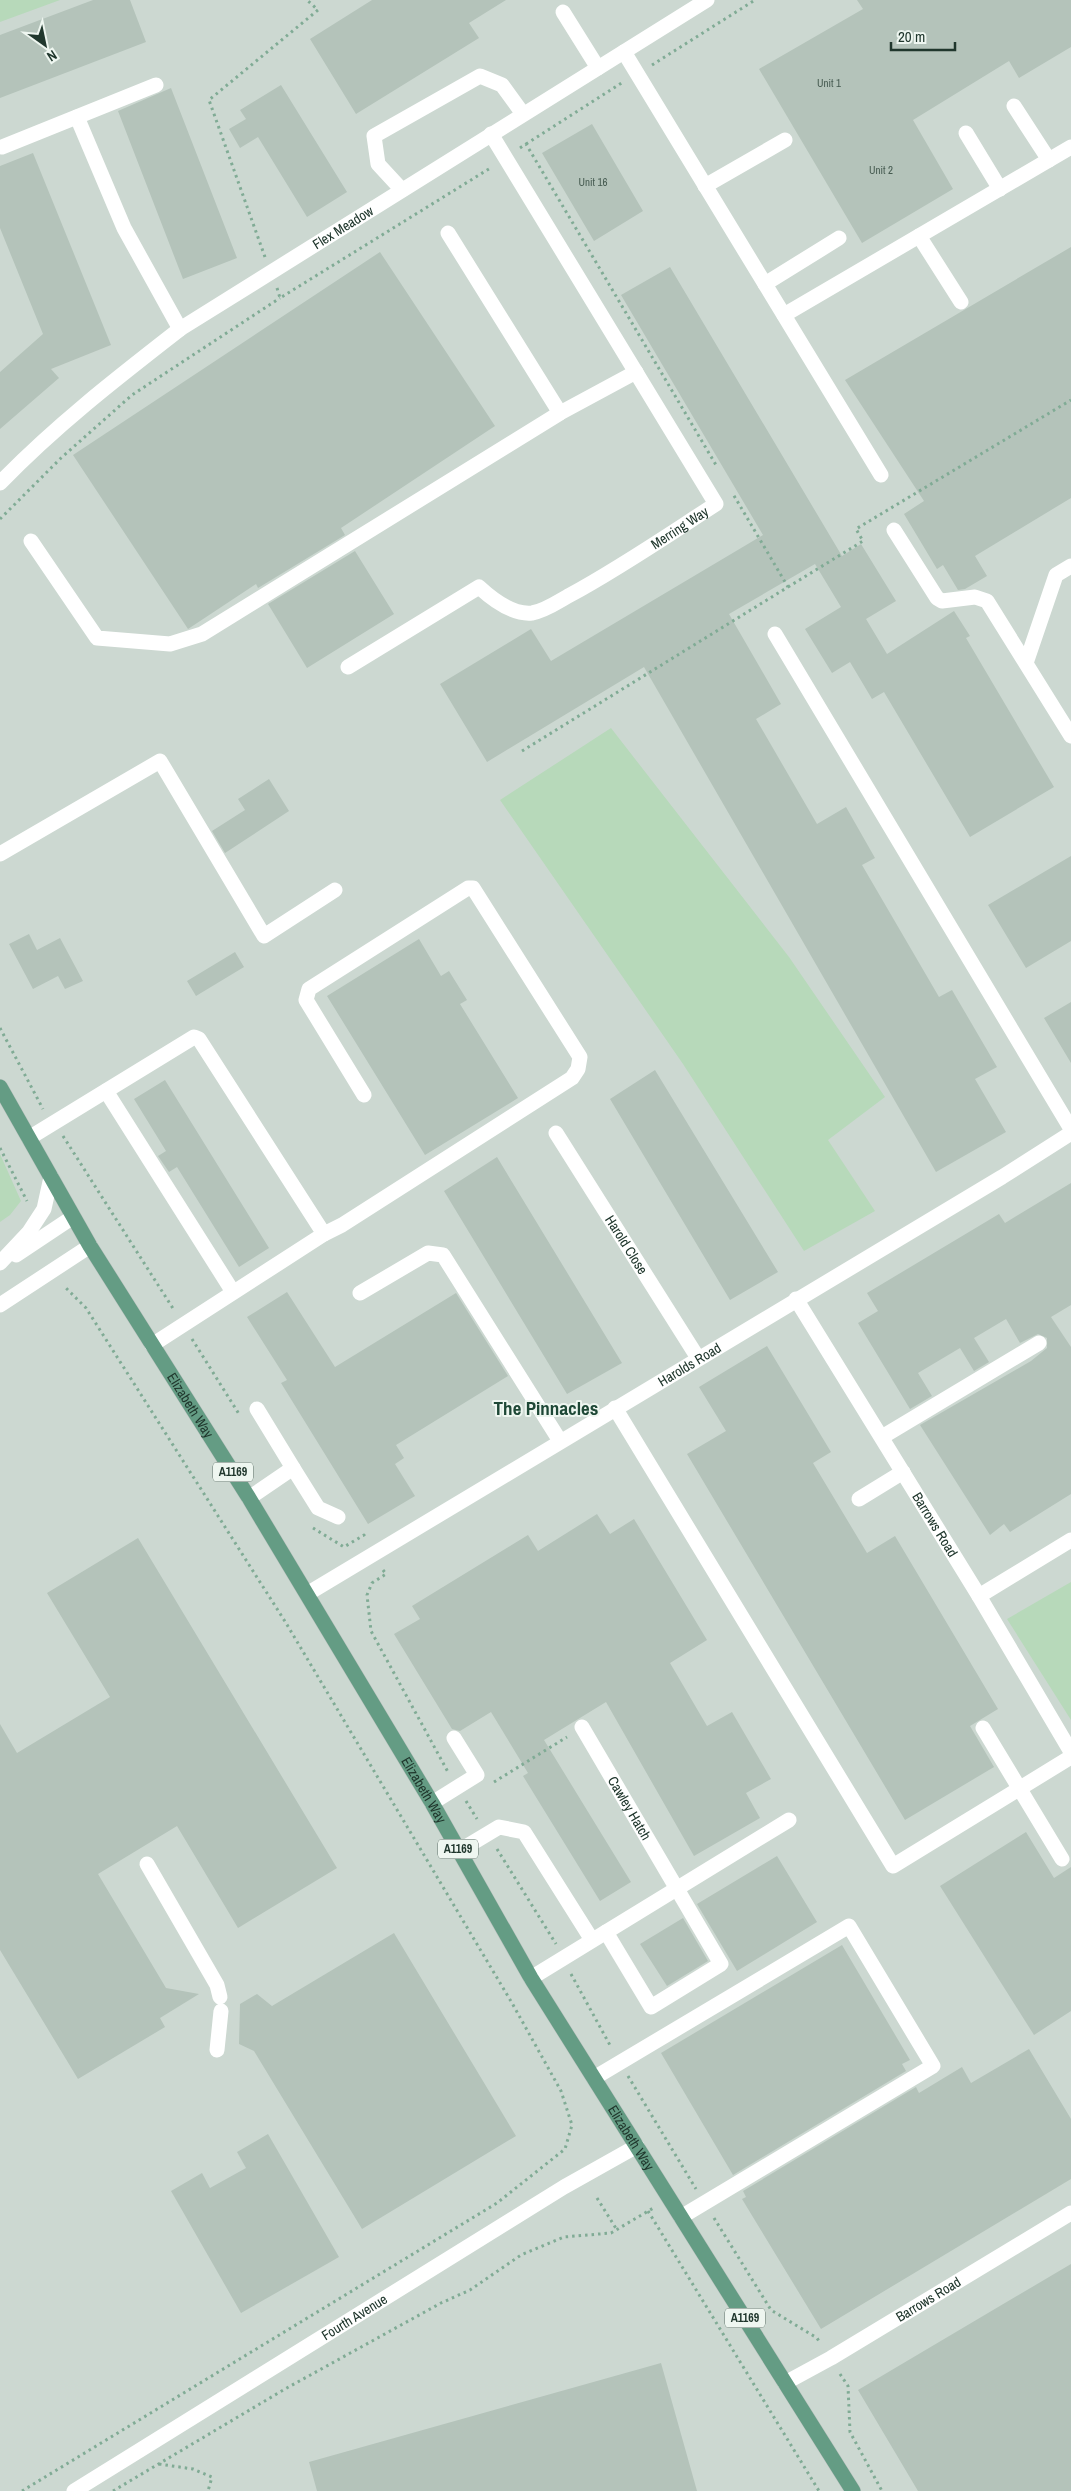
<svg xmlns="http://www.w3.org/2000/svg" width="1071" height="2491" font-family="'Archivo Narrow',sans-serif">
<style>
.built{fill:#ccd8d1}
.green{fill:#b7d9ba}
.building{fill:#b4c3ba}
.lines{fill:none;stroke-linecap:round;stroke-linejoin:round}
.major-casing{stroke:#bcc3c0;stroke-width:16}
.path{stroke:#80ab95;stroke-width:3;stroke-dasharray:2.5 4;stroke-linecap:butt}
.minor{stroke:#fff;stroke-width:15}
.major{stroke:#649c84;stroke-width:15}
.labels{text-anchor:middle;stroke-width:4;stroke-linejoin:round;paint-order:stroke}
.number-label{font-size:11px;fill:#455a50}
.shield{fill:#eef6f0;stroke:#5e7068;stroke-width:1}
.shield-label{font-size:12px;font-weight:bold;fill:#20372d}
.street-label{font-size:14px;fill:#20372d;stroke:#eef6f0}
.district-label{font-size:19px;font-weight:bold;fill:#1e4836;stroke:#eef6f0}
</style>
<rect width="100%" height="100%" fill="#dee9e2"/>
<path class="built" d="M55,0H1071V2491H0V20Z"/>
<path class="green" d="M0,0H60L0,22Z
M611,728L789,957L885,1097L828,1140L875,1211L804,1251L683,1064L500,800Z
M0,1154L21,1201L10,1215L0,1222Z
M1071,1582V1720L1007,1619Z"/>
<path class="building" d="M93,0H130L146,42L0,98V35Z
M372,0H506L469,23L479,38L356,114L310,39Z
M857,0H1071V47L1019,78L1009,61L913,120L953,189L862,243L759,69L863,9Z
M281,85L347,192L307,217L258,137L240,148L229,129L246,119L240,110Z
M171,88L237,258L183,279L118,111Z
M592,124L643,211L594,241L542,153Z
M33,153L111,345L51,369L59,378L0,429V372L43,334L0,228V166Z
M1071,247V498L975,556L987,576L965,589L958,590L943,565L937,569L904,514L924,501L845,380Z
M380,252L495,426L341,528L345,535L258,588L256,584L188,629L73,455Z
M670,267L842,556L861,544L896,601L866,619L887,654L954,611L970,636L966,638L1054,787L970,837L884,692L872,699L850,662L832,673L805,629L841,607L815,564L729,614L781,704L756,719L817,824L846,807L875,858L862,865L939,997L952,990L997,1067L975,1079L1006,1132L936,1172L644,667L487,762L440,684L531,629L551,661L763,535L621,295Z
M355,551L394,614L307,668L268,604Z
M269,779L289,811L225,853L212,831L245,810L238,799Z
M1071,856V941L1026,968L988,905Z
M29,934L37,950L60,938L83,981L65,989L58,976L33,989L9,944Z
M419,939L441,976L449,971L467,1000L460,1004L518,1098L425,1155L327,996Z
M235,952L244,967L196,996L187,981Z
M1071,1002V1063L1044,1018Z
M655,1070L778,1272L730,1300L610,1099Z
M165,1080L269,1248L239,1267L177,1167L169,1172L158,1156L166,1151L134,1099Z
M497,1157L622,1363L567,1394L444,1191Z
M1071,1183V1305L1051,1317L1071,1347V1494L1010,1532L1004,1524L990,1535L920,1425L1031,1361L1047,1348V1338L1038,1334L1020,1343L1006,1319L974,1338L989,1362L974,1371L960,1348L918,1373L932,1396L910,1409L858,1323L878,1311L867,1293L999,1214L1005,1223Z
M287,1292L335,1367L456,1293L508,1376L396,1445L404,1458L395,1464L415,1496L368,1524L281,1383L287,1380L247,1317Z
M767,1346L831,1452L813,1463L867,1553L895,1536L998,1709L970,1726L994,1767L905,1820L687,1454L726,1431L699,1387Z
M597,1514L610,1534L634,1519L707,1640L670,1663L707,1726L732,1712L771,1779L746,1793L760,1818L694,1856L606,1702L544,1740L631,1882L600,1901L523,1776L528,1773L491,1712L460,1731L452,1729L394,1634L420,1619L412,1606L528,1535L538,1551Z
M138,1538L337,1868L238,1928L177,1826L98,1874L166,1988L199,1994L160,2018L165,2027L78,2079L0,1950V1724L17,1753L110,1697L47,1593Z
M1026,1832L1054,1878L1071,1867V2011L1034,2035L940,1886Z
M777,1856L817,1922L737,1971L697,1904Z
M683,1918L708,1961L667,1986L640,1944Z
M394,1933L516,2136L362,2229L254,2051L239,2044L240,2004L257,1994L272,2006Z
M842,1945L910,2060L902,2064L906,2071L733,2175L661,2053Z
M1029,2049L1071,2119V2179L821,2329L742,2199L746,2197L743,2191L916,2087L919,2093L962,2067L971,2083Z
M268,2134L339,2257L241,2313L171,2191L202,2173L210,2188L246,2168L237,2152Z
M1071,2264V2491H918L858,2390Z
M661,2363L697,2491H317L309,2462Z"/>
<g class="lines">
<g class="major-casing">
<g id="major">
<path id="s9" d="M0,1087L90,1246L249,1498L432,1803L531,1978L853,2491"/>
</g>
</g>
<path class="path" d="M652,65L755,0
M526,144L623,82
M520,148L526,144L716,465
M265,257L209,100L318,10L307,0
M277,288L280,298L492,167
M0,519L61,458L132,395L280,298
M788,587L863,541L856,529L1071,400
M522,751L788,587L733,494
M0,1028L43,1109
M63,1136L174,1310
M0,1148L27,1201
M192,1339L239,1414
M313,1528L344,1547L364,1535L366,1538
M383,1570L386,1574L372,1583L367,1595L371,1631L448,1772
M494,1782L567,1737
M466,1801L477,1819
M497,1849L556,1944
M571,1974L611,2047
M628,2076L696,2189
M597,2198L617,2230
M648,2211L819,2491
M714,2218L771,2310L817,2338L820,2343
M840,2374L848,2386L850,2432L882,2491
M159,2464L193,2469L212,2477L208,2491
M22,2491L497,2203L565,2149L572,2125L561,2091L512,2003L286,1623L86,1308L65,1287
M113,2491L285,2389L441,2303L470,2290L521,2255L564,2237L611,2233L655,2207"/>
<g class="minor">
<path d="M563,12L598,68"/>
<path d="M624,52L881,475"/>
<path d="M1014,106L1049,160"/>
<path d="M77,117L124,228L180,329"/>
<path d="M966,133L1000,189"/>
<path d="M2,147L156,85"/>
<path d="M705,186L785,140"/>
<path d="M402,190L378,164L374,136L480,76L502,85L523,114"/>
<path d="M448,233L560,413"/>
<path d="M919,236L961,302"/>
<path d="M765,284L839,238"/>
<path d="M784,315L1071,147"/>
<path id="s1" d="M0,483C55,426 117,378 180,329L707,0"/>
<path d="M894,530L937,598L942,601L975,597L987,601L1071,736"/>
<path d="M31,541L97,638L170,644L202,634L560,413L636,372"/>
<path d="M775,634L1071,1129"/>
<path d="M1026,663L1056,575L1071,566"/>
<path id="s2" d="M348,667L479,587C492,599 512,615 532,613C545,611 559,601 570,595C620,568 668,535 716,504L491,134"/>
<path d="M0,854L160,761L264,936L335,890"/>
<path d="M106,1091L233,1292"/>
<path id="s3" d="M556,1133L698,1358"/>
<path d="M29,1138L194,1037L199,1039L324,1234L152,1345"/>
<path d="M324,1234L342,1225L572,1078L578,1069L580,1057L473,888H468L309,989L306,1000L364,1095"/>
<path d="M16,1255L73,1217"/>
<path d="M0,1263L29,1232L44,1209L51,1177"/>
<path d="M360,1293L428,1253L443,1255L560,1441"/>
<path id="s4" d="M796,1299L979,1596L1071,1752"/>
<path d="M0,1305L90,1246"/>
<path d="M615,1408L893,1866L1071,1757"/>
<path d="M257,1409L293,1468"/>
<path d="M882,1437L1039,1343"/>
<path d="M249,1498L293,1468L318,1508L338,1517"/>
<path d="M859,1499L903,1472"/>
<path id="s5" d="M307,1594L1002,1177L1071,1133"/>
<path d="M979,1596L1071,1540"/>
<path id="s6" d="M582,1727L721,1964L651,2007L606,1932"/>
<path d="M983,1728L1062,1859"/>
<path d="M432,1803L477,1775L454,1738"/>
<path d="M459,1851L499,1827L524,1832L592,1940"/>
<path d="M147,1864L217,1985L220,1997"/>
<path d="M531,1978L789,1820"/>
<path d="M217,2050L221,2011"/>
<path d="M594,2078L849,1926L933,2066L681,2217"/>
<path id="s7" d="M785,2383L831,2358L1071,2213"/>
<path id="s8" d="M74,2491L564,2187L637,2146"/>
</g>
<use href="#major" class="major"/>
</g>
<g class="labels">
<g class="number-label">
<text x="829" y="87">Unit 1</text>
<text x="881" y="174">Unit 2</text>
<text x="593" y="186">Unit 16</text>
</g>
<g class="shield">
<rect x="213" y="1462.5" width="40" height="19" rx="4"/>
<rect x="438" y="1839.5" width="40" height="19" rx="4"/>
<rect x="725" y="2308.5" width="40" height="19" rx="4"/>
</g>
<g class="shield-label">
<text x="233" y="1476">A1169</text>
<text x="458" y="1853">A1169</text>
<text x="745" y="2322">A1169</text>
</g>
<g class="street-label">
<text dy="5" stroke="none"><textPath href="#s1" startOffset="429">Flex Meadow</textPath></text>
<text dy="5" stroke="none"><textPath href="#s2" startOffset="385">Merring Way</textPath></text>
<text dy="5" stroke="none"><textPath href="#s3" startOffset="132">Harold Close</textPath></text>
<text dy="5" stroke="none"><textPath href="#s5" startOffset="446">Harolds Road</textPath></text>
<text dy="5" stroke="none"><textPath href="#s9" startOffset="371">Elizabeth Way</textPath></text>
<text dy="5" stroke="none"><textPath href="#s4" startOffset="265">Barrows Road</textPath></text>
<text dy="5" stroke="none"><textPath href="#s9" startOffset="821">Elizabeth Way</textPath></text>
<text dy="5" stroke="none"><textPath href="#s6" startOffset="94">Cawley Hatch</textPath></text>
<text dy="5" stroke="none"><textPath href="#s9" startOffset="1226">Elizabeth Way</textPath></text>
<text dy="5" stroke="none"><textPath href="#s7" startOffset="166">Barrows Road</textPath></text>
<text dy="5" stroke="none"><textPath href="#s8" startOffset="330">Fourth Avenue</textPath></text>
</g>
<g class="district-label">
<text x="546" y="1415">The Pinnacles</text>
</g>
</g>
<g transform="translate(45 45) rotate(147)" stroke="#eef6f0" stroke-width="4" paint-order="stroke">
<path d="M0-4L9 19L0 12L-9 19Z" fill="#20372d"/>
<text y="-8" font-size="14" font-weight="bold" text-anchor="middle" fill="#20372d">N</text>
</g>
<path d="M891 42v8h64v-8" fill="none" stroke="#20372d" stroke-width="2.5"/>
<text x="898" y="42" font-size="15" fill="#20372d" stroke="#eef6f0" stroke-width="4" paint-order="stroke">20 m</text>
</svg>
